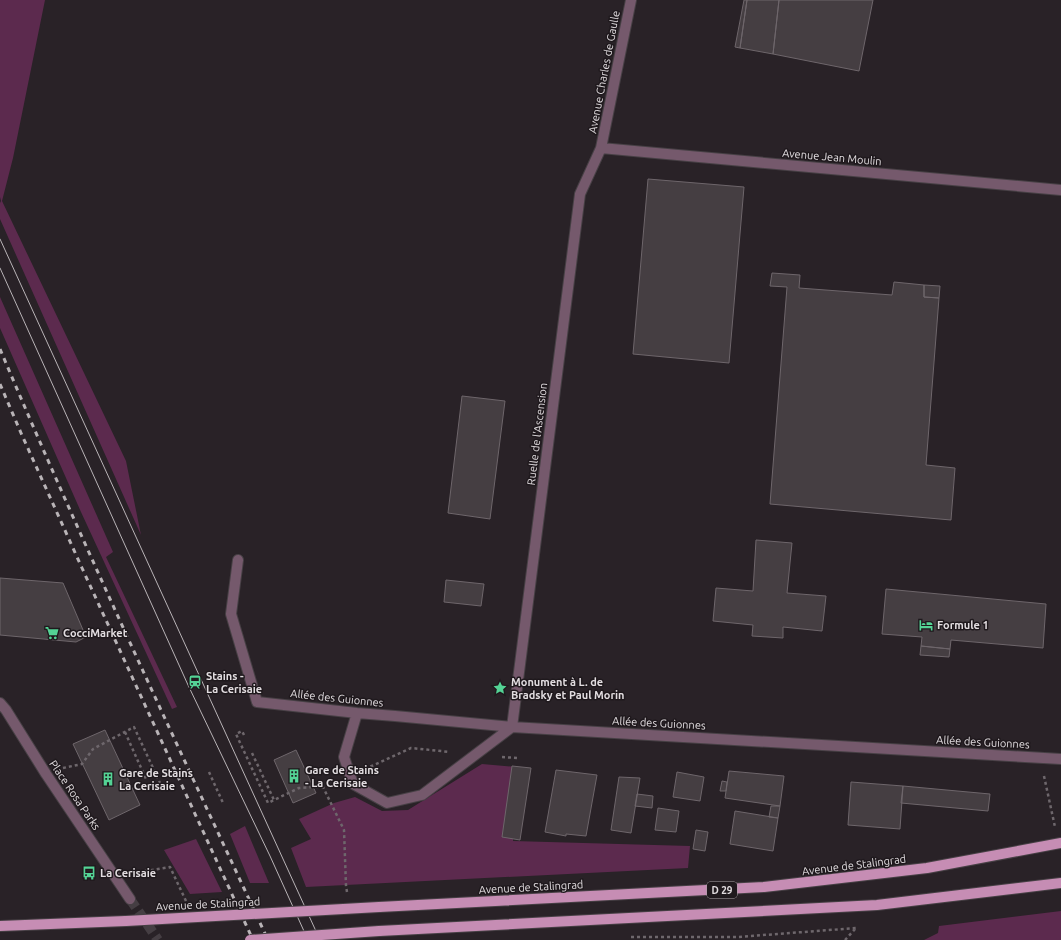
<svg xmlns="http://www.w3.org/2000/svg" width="1061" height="940" font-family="Ubuntu,sans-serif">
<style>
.green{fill:#5c2a4e}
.building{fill:#453e42;stroke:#6e666b}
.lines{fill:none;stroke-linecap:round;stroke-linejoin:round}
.minor-tunnel{stroke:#453e43;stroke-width:10;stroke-dasharray:10 5;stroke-linecap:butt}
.minor-casing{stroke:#474045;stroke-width:12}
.major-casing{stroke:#474045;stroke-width:12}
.path{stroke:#6e676c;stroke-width:2.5;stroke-dasharray:3 3;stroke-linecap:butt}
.minor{stroke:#75596c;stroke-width:10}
.major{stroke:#c68db4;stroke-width:10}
.tram{stroke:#b9b4b7;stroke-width:1}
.rail{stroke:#b9b4b7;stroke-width:3;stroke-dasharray:5 5;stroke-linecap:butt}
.major-bridge-casing{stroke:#474045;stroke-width:12;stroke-linecap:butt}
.major-bridge{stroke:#c68db4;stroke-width:10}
.labels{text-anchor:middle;stroke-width:3;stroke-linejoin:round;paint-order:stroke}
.shield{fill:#1f191d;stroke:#a8a2a6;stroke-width:1}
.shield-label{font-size:10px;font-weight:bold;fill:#e2dde0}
.street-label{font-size:11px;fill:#e2dde0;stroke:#1f191d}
.poi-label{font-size:11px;font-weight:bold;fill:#e2dde0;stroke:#1f191d;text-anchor:start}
</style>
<rect width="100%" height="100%" fill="#292227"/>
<path class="green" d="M0,0H45L13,158L2,201L126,461L141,535L0,219V203L1,201L0,197Z
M0,297L113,552L106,557L177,707L172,709L81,512L0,328Z
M482,764L517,767L513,841L690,846L688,868L306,887L291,848L311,839L299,819L334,803L355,797L382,811L408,810Z
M245,826L269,883H250L230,834Z
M196,839L222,892L190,894L164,850Z
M1061,911V940H924L938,933L939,926Z"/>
<path class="building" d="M744,0H747L740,48L735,47Z
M747,0H779L773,54L740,48Z
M779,0H873L859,71L773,54Z
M648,179L744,187L729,363L633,354Z
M772,273L800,275L799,288L892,295L894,282L924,285V297L939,298L926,465L955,468L951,520L770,504L787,287L770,286Z
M924,285L940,286L939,298L924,297Z
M462,396L505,401L490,519L448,513Z
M756,540L792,543L787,593L826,596L822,631L783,627V638L752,636L753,625L713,621L716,588L753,591Z
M0,578L63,583L86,637L76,642L0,635Z
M446,580L484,584L481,606L444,602Z
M886,589L1046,604L1043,648L951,640L950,649L921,646L922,637L882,634Z
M921,646L950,649L949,657L920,655Z
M105,730L140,805L109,820L73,744Z
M296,750L316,793L293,803L274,760Z
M512,766L531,768L520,840L502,837Z
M556,770L597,775L586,836L566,834V836L545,832Z
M729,771L784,776L780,806L725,798Z
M677,772L704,777L700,801L673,797Z
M619,777L640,778L631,833L611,830Z
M722,781L727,782L726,791H720Z
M851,782L903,786L900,829L848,825Z
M903,786L990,794L988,811L901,803Z
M637,794L653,796L652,808L635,806Z
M771,806H780L778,818L769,817Z
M658,808L679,811L676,832L655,830Z
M735,811L778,818L773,851L730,844Z
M696,830L708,832L705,851L693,849Z"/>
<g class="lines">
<path class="minor-tunnel" d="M130,899L158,940"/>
<g class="minor-casing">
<path id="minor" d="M601,148L1061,190
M238,560L231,614L257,702L357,713L395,716L512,727L1061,759
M0,703L6,710L46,774L130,899
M357,713L344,757L353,784L387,803L422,795L512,727
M512,727L580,194L601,148L631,0"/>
</g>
<g class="major-casing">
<path id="major" d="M379,907L764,887L927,868L1061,843
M0,926L126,921
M379,931L877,905L1061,883"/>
</g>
<path class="path" d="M125,732L146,779
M244,735L242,731L236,734L268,803L274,800
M252,753L274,800L299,788L312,787H323
M502,757L517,758
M63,768L82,764L93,749L134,727L160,783
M365,769L411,748L450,752
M209,772L223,803
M1044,776L1055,827
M335,782L323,787L344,830L346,886L347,892
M133,873L170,867L186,901
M631,937H738L856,928
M845,940L856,928"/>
<use href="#minor" class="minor"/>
<use href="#major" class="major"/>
<path class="tram" d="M0,239L320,940
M0,268L188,685L270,856L308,940"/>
<path class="rail" d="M0,349C84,548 177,744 268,940
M0,384L21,433L82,568L253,940"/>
<g class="major-bridge-casing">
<path id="major-bridge" d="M126,921L379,907
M250,940L379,931"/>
</g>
<use href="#major-bridge" class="major-bridge"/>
</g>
<defs>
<g id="hotel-bare" transform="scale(1.08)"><path d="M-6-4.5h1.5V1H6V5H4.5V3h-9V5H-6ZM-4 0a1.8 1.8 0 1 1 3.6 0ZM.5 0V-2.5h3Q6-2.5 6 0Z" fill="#54d395" stroke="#1f191d" stroke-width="2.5" paint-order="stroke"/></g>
<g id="supermarket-bare" transform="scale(1.08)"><path d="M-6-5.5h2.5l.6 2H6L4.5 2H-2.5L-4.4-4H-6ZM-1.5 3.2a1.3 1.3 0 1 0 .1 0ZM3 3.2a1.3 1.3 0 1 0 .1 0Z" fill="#54d395" stroke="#1f191d" stroke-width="2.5" paint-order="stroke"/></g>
<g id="station-bare" transform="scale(1.08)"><path d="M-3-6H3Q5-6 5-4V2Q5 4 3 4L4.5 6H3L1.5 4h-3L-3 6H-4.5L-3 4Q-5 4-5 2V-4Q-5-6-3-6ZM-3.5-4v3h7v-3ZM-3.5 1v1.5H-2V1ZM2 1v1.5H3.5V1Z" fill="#54d395" stroke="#1f191d" stroke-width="2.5" paint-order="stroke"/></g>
<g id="sight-bare" transform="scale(1.08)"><path d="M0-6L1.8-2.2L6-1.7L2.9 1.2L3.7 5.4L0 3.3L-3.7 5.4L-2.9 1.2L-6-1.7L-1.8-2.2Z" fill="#54d395" stroke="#1f191d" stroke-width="2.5" paint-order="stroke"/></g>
<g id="building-bare" transform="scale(1.08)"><path d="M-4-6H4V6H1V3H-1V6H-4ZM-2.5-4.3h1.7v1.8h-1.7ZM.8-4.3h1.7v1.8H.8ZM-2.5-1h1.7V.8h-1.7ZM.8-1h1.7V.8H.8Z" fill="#54d395" stroke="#1f191d" stroke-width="2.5" paint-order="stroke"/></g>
<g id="bus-bare" transform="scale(1.08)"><path d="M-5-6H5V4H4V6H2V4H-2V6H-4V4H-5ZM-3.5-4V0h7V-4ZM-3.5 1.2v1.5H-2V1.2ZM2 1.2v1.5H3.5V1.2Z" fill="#54d395" stroke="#1f191d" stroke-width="2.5" paint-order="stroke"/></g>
</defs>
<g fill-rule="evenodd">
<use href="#hotel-bare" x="926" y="625"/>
<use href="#supermarket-bare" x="52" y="633"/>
<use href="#station-bare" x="195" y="682"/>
<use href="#sight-bare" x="500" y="688"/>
<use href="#building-bare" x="294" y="776"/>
<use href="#building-bare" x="108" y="779"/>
<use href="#bus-bare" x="89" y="873"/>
</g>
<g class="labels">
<rect class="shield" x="707" y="882" width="30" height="16" rx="3"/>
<g class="shield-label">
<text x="722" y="894">D 29</text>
</g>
<g class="street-label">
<text transform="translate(604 72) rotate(-79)" y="4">Avenue Charles de Gaulle</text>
<text transform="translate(832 157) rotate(5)" y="4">Avenue Jean Moulin</text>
<text transform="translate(537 434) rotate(-83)" y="4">Ruelle de l'Ascension</text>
<text transform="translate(337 698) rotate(6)" y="4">Allée des Guionnes</text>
<text transform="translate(659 723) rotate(3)" y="4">Allée des Guionnes</text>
<text transform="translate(983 742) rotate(3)" y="4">Allée des Guionnes</text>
<text transform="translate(75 795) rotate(56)" y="4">Place Rosa Parks</text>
<text transform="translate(854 865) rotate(-7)" y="4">Avenue de Stalingrad</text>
<text transform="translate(531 887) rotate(-3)" y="4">Avenue de Stalingrad</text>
<text transform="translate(208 904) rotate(-3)" y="4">Avenue de Stalingrad</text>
</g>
<g class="poi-label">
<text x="937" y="629">Formule 1</text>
<text x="63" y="637">CocciMarket</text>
<text x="206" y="680">Stains -<tspan x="206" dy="13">La Cerisaie</tspan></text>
<text x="511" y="686">Monument à L. de<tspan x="511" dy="13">Bradsky et Paul Morin</tspan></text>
<text x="305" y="774">Gare de Stains<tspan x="305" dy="13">- La Cerisaie</tspan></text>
<text x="119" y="777">Gare de Stains<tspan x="119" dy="13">La Cerisaie</tspan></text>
<text x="100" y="877">La Cerisaie</text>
</g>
</g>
</svg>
